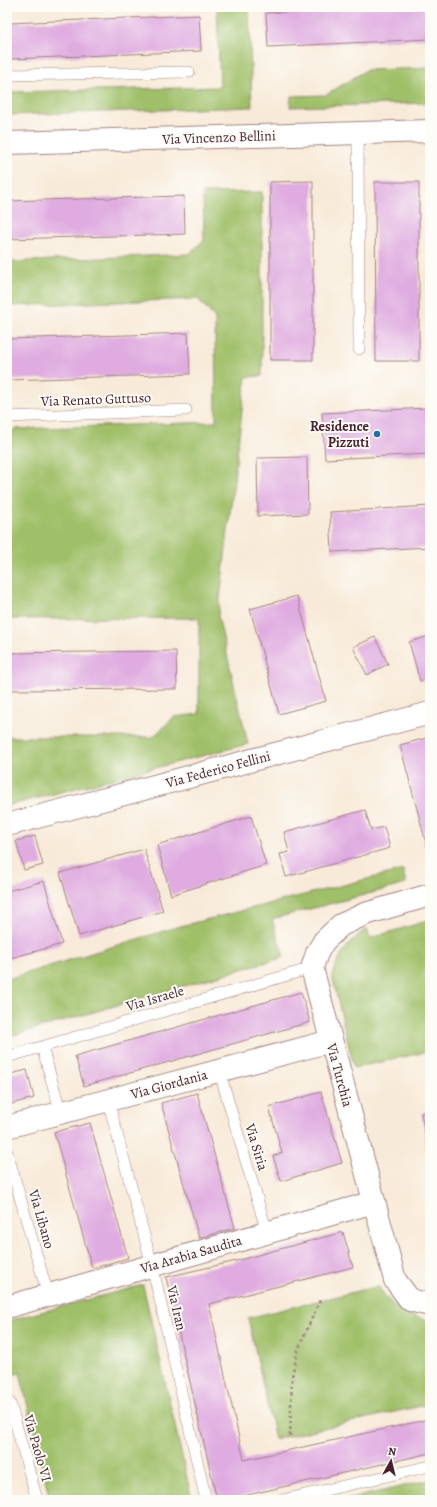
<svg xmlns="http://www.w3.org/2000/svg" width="437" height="1507" font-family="Alegreya,serif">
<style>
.green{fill:#9fbf68;stroke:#746f4a}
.building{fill:#dfabe0}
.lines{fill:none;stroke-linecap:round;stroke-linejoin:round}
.service-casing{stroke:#a18482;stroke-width:12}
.minor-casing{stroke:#a18482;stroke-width:24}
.tertiary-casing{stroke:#a18482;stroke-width:24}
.path{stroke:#a18482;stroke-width:2.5;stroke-dasharray:3 3;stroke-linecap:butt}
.service{stroke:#fff;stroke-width:11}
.minor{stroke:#fff;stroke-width:22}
.tertiary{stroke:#fff;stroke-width:22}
.poi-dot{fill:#1f6fb2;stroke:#fdfcf7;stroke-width:1.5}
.labels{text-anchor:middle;stroke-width:4;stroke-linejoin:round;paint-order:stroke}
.street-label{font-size:14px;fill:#4a1f2b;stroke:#fdfcf7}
.poi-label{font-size:14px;font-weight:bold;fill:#4a1f2b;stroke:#fdfcf7;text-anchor:end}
</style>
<rect width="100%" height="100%" fill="#fdfcf7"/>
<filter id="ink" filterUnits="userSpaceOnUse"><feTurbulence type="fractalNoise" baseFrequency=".025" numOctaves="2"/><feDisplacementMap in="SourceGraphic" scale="8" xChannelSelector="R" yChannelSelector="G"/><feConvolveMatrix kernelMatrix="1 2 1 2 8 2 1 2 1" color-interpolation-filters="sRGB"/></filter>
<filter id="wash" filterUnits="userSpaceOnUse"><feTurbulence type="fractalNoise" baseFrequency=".012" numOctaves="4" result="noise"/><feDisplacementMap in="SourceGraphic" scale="16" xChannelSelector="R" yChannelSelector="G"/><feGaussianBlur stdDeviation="0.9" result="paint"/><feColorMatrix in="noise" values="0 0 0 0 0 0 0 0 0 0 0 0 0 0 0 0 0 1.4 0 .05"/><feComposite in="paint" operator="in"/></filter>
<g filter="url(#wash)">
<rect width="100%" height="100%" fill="#f8ead8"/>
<path class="green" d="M217,7H249L252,107L10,115L9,92L220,87Z
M430,68V103L290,107L291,96L326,95L366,70Z
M262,192V376L246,377L218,616L248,744L7,806V737H153L174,717L199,714V618L7,619V442L14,429L216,422L215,318L198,299L7,306V262L189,254L204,240L203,193Z
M403,870L406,884L272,919L284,957L7,1037V979L173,928Z
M430,920V1051L354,1068L332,976C337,957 350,939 367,929L370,938Z
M143,1285L192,1500H50L20,1373L7,1376V1321Z
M378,1286C392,1308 405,1315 430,1321V1404L275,1439L248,1318Z
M430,1480V1500H344Z"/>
<g id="blocks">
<path class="building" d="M380,7H430V39L268,47L266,13Z
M199,15L201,51L11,59L10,23Z
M313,181V360H270V182Z
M375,182H419V361H376Z
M184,196L185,234L7,239V201Z
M188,333L190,374L7,380V339Z
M430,408V454L325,459L322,413Z
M307,457L308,514L258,516L257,458Z
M430,506V547L332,552L330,512Z
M297,596L326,701L279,714L250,609Z
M430,636V678L420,681L409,642Z
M375,637L388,664L367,675L353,647Z
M176,651L177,689L7,690V653Z
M430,737V854H429L400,745Z
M365,810L371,830L384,827L390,848L286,877L280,854L289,852L284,832Z
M251,816L266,865L171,895L157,845Z
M35,836L43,865L24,870L16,841Z
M144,849L163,911L79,936L60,873Z
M44,881L62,944L7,959V891Z
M301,992L310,1022L84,1086L75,1056Z
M27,1070L34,1098L7,1105V1075Z
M321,1092L342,1163L281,1181L273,1156L282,1153L269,1107Z
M197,1093L235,1228L199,1238L161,1103Z
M430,1111V1155H429L421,1113Z
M90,1123L128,1258L92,1268L54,1132Z
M343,1232L353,1267L209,1304L244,1460L430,1419V1453L226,1500H217L166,1277L232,1262Z"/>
</g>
</g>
<g filter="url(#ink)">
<use href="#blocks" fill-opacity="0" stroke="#a18482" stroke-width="1"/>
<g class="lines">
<g class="service-casing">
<path id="service" d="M7,75L189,72
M358,133L359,349
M7,417L186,410
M42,1047L61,1113
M7,1057L312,968
M219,1070L267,1232
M108,1100L152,1265L206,1500
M7,1152L48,1295
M10,1403L37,1500
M283,1500L430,1466"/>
</g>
<g class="minor-casing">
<path id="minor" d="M7,143L430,131
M430,895L365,914L341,925L324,941L317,953L312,968L395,1280L410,1300L430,1305
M7,1127L331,1041
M7,1307L374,1202"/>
</g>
<g class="tertiary-casing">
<path id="tertiary" d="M7,825L430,713"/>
</g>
<path class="path" d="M290,1436L292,1376L298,1350L320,1300"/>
<use href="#service" class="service"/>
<use href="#minor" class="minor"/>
<use href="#tertiary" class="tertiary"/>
</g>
</g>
<circle class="poi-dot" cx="377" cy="434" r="4"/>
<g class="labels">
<g class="street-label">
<text transform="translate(219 137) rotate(-2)" y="5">Via Vincenzo Bellini</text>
<text transform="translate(96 399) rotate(-2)" y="5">Via Renato Guttuso</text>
<text transform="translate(218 769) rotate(-15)" y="5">Via Federico Fellini</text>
<text transform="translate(155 998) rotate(-16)" y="5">Via Israele</text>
<text transform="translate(340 1075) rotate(75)" y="5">Via Turchia</text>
<text transform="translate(169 1084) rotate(-15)" y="5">Via Giordania</text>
<text transform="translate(257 1147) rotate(73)" y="5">Via Siria</text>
<text transform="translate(42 1219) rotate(74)" y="5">Via Libano</text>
<text transform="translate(191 1254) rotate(-16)" y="5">Via Arabia Saudita</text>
<text transform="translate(177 1308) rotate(77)" y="5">Via Iran</text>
<text transform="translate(38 1448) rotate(74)" y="5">Via Paolo VI</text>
</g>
<g class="poi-label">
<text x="369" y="431">Residence<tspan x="369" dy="16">Pizzuti</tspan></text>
</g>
</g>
<rect width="437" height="1507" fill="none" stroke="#fdfcf7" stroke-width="24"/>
<g transform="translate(391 1461) rotate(8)" stroke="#fdfcf7" stroke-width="3" paint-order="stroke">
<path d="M0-3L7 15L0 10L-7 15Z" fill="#4a1f2b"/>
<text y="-6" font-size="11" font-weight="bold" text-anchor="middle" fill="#4a1f2b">N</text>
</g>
</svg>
